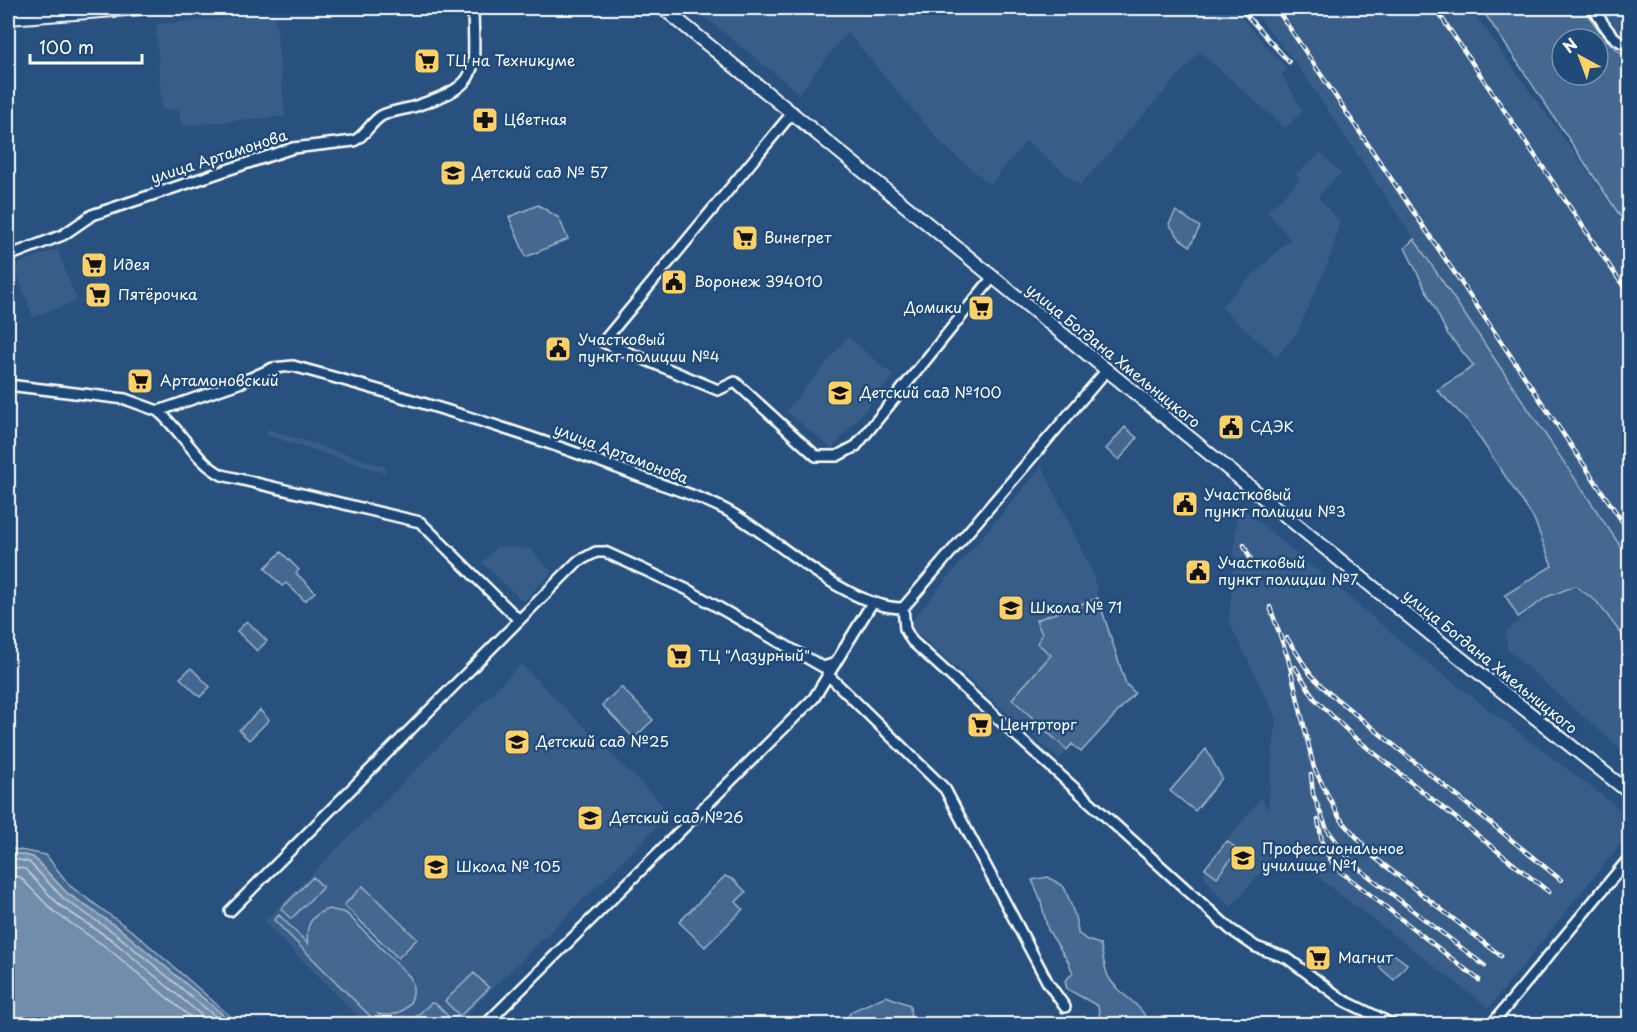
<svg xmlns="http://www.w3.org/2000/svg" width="1637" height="1032" font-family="'Playpen Sans',sans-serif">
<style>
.built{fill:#375d88}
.green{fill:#446890;stroke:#a2b4c8;stroke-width:1.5;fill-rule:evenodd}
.water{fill:#718dab;stroke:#aabbcd;stroke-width:1.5}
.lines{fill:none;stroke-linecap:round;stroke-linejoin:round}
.shore{stroke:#c6d1dd;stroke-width:1.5}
.minor-casing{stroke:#fff;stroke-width:14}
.major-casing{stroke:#fff;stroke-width:16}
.minor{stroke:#1f4a7a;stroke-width:9}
.major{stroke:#1f4a7a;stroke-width:12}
.rail-casing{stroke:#fff;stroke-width:4.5}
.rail{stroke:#1f4a7a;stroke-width:2;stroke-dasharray:7;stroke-linecap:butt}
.labels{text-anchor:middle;stroke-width:5;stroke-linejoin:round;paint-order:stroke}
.poi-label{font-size:15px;fill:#fff;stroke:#1f4a7a;text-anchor:start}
.street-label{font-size:15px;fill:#fff;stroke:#1f4a7a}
</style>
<rect width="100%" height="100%" fill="#28517f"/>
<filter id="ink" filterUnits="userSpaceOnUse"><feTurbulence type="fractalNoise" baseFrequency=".0167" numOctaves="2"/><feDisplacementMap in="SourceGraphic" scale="12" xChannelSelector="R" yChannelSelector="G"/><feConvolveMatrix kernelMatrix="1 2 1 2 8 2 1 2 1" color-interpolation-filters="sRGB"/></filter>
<g filter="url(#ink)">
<path class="built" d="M693,8H1233L1287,69L1282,75L1303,111L1285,128L1200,52L1080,185L1026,141L990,185L941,143L847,32L799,93Z
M1251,8H1470L1629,229V559L1298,66Z
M1598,8H1629V40H1622Z
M275,14L285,116L181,126L179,109L162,110L156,24Z
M1321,153L1341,173L1318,197L1340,221L1331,255L1298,331L1277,357L1220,307L1290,239L1267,211L1300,180L1296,174Z
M57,249L77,301L33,317L14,265Z
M848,337L894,376L832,449L786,411Z
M268,429L386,467L385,473L267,435Z
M1042,466L1094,576V583L1098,588L1096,592L1126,684L1059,759L908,625Z
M1237,511L1247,512L1425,661L1629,816V833L1489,1008L1281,849L1231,907L1218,895L1204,876L1205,868L1261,798L1268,809L1276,717L1229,622Z
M497,546L530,549L552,572L523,602L482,562Z
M1575,588L1597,604L1629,647V757L1507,649L1506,632L1532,608L1556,594Z
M521,664L671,813L457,1024H366L264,922Z"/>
<path class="green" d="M1481,8H1583C1596,26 1608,48 1629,57V229ZM1562,39H1598V75H1562Z
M538,205L559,218L568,239L526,257L509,217Z
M1176,211L1200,227L1190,246L1180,239L1169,224Z
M1414,239L1629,559V644L1597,602L1575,586L1547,597L1518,617L1505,595L1552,566L1534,519L1469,422L1437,390L1474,366L1447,333L1405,248Z
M1125,427L1137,438L1119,460L1106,449Z
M281,552L299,570L296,573L315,592L305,601L286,583L282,586L265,568Z
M1098,598L1126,684L1135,693L1081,752L1072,744L1067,750L1012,699L1051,655L1037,643L1042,634L1036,620Z
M247,621L267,641L257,651L237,631Z
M191,668L210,687L200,697L180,678Z
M621,687L653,720L634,738L602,705Z
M260,710L269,720L249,740L239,730Z
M1206,749L1222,778L1195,811L1170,791Z
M1227,841L1238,850L1217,877L1205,868Z
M8,848L46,855L70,886L136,934L239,1024H229L221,1013L120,929L66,892L33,857L8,852Z
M725,876L734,880L746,892L736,902L743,909L705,947L679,922Z
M313,877L323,887L291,919L281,909Z
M1048,877L1064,887C1070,901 1077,918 1078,933L1087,940L1100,944C1103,954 1104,967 1108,976C1117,995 1143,1003 1147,1022L1144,1024H1101L1098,1006L1067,989L1065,981L1073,973L1068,961L1048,930L1040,898L1032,880Z
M363,886L417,939L398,958L344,905Z
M329,909L346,913L410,977C421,1000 402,1020 378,1014L386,1024H378L274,920L279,915L308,944C305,927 311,914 329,909Z
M1391,952L1407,964L1394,980L1379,967Z
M474,973L489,988L460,1016L445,1001Z
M886,996L910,1005L911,1024H841L852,1011Z
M431,1003L436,1004L448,1016L449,1024H408Z"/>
<path class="water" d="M8,852L33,857L68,894L120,929L221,1013L229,1024H8Z"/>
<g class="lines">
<path class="shore" d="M8,858L29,862L64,899L116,934L216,1017L222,1024
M8,866L25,869L59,905L112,940L212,1024
M8,875L20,877L54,912L106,947L199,1024"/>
<g class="minor-casing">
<path id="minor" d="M1593,8C1602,21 1612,43 1630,45
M793,112L603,342L718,390L735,382L816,456H837L856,446L993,277
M8,256L63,235L92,215L293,148L354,141C366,135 370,123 381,116C390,111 403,110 413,107C483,84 474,76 473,8
M8,385L125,399L158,411L242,382L273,368L293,366C406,397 518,430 628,472C660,485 696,494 726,510C775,536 847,609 903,608L1106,371
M158,411C181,430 196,462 222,475L420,522L519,620
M903,608L905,629L912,641L1230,929L1256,947L1287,958L1343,1000L1392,1024
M827,674L945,789L1048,983L1065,1007
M230,911L577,562L596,552H605L688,590L823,667L833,664
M486,1024L814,698L872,603
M1492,1024L1630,857"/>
</g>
<g class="major-casing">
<path id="major" d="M663,8L1439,641L1630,793
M8,18L141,8"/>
</g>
<use href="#minor" class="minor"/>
<use href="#major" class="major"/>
<g class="rail-casing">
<path id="rail" d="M1240,8L1289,62
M1276,8L1630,533
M1435,8L1630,296
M1244,545L1254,567
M1270,607L1288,658L1314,768L1339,817L1374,857L1501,956
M1287,638L1311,675L1328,692L1561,880
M1295,667L1315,699L1354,737L1549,892
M1311,775L1313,794L1327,829L1353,864L1485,966
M1318,820L1323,847L1336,868L1479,980"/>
</g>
<use href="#rail" class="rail"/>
</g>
</g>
<defs>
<g id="supermarket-square" transform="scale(1.35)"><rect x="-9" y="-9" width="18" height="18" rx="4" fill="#ffd166" stroke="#1f4a7a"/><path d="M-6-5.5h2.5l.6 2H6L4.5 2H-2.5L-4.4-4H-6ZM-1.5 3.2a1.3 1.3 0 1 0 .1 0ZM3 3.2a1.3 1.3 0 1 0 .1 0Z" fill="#111"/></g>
<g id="pharmacy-square" transform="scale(1.35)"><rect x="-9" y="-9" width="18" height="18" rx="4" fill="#ffd166" stroke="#1f4a7a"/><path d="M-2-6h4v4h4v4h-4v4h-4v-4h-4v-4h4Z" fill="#111"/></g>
<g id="school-square" transform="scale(1.35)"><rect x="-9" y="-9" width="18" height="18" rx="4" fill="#ffd166" stroke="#1f4a7a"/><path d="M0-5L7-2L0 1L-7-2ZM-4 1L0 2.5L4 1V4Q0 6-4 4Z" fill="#111"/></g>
<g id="civic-square" transform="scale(1.35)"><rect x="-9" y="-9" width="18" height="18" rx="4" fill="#ffd166" stroke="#1f4a7a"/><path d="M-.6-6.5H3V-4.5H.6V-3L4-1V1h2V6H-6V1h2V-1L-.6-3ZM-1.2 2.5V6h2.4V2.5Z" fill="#111"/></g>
<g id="university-square" transform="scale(1.35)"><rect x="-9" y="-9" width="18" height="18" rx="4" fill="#ffd166" stroke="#1f4a7a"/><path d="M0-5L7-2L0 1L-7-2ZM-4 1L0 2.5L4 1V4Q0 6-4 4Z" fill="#111"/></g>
</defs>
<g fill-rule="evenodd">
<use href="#supermarket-square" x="427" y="61"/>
<use href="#pharmacy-square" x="485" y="120"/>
<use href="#school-square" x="453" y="173"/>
<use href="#supermarket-square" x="745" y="238"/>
<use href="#supermarket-square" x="94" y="265"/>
<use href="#civic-square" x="674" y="282"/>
<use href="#supermarket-square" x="98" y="295"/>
<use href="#supermarket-square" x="981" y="308"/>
<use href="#civic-square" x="558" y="349"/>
<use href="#supermarket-square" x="140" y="381"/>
<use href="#school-square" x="840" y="393"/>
<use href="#civic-square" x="1231" y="427"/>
<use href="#civic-square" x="1185" y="504"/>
<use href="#civic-square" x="1198" y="572"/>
<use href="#school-square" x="1011" y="608"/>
<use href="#supermarket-square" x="679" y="656"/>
<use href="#supermarket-square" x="980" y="725"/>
<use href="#school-square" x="517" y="742"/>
<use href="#school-square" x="590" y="818"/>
<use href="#university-square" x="1243" y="858"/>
<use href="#school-square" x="436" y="867"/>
<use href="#supermarket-square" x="1318" y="958"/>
</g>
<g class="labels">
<g class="poi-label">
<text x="446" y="66">ТЦ на Техникуме</text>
<text x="504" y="125">Цветная</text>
<text x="472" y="178">Детский сад № 57</text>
<text x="764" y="243">Винегрет</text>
<text x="113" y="270">Идея</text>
<text x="694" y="287">Воронеж 394010</text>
<text x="118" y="300">Пятёрочка</text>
<text x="962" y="313" text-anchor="end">Домики</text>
<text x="578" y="345">Участковый<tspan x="578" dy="17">пункт полиции №4</tspan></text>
<text x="160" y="386">Артамоновский</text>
<text x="860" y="398">Детский сад №100</text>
<text x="1250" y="432">СДЭК</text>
<text x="1204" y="500">Участковый<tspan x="1204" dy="17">пункт полиции №3</tspan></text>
<text x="1218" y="568">Участковый<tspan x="1218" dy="17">пункт полиции №7</tspan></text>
<text x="1030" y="613">Школа № 71</text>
<text x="698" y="661">ТЦ "Лазурный"</text>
<text x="1000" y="730">Центрторг</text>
<text x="536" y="747">Детский сад №25</text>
<text x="610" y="823">Детский сад №26</text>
<text x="1262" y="854">Профессиональное<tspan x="1262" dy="17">училище №1</tspan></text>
<text x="456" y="872">Школа № 105</text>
<text x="1338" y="963">Магнит</text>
</g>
<g class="street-label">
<text transform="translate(219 157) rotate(-18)" y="5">улица Артамонова</text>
<text transform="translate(1113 356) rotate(39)" y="5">улица Богдана Хмельницкого</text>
<text transform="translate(621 454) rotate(21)" y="5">улица Артамонова</text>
<text transform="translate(1490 662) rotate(39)" y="5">улица Богдана Хмельницкого</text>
</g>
</g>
<rect width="1637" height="1032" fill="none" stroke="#1f4a7a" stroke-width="30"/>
<rect x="15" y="15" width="1607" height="1002" fill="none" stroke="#fff" stroke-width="2" filter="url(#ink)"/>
<g transform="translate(1580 57) rotate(319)"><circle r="28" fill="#1f4a7a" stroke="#7992af" stroke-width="1.5"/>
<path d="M0-4.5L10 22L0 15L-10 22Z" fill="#ffd166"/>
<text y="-9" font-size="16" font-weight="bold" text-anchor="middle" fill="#ffffff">N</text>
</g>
<path d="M30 54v9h112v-9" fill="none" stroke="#ffffff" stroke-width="3"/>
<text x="39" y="54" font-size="18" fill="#ffffff" stroke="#1f4a7a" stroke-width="4.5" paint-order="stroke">100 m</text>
</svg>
